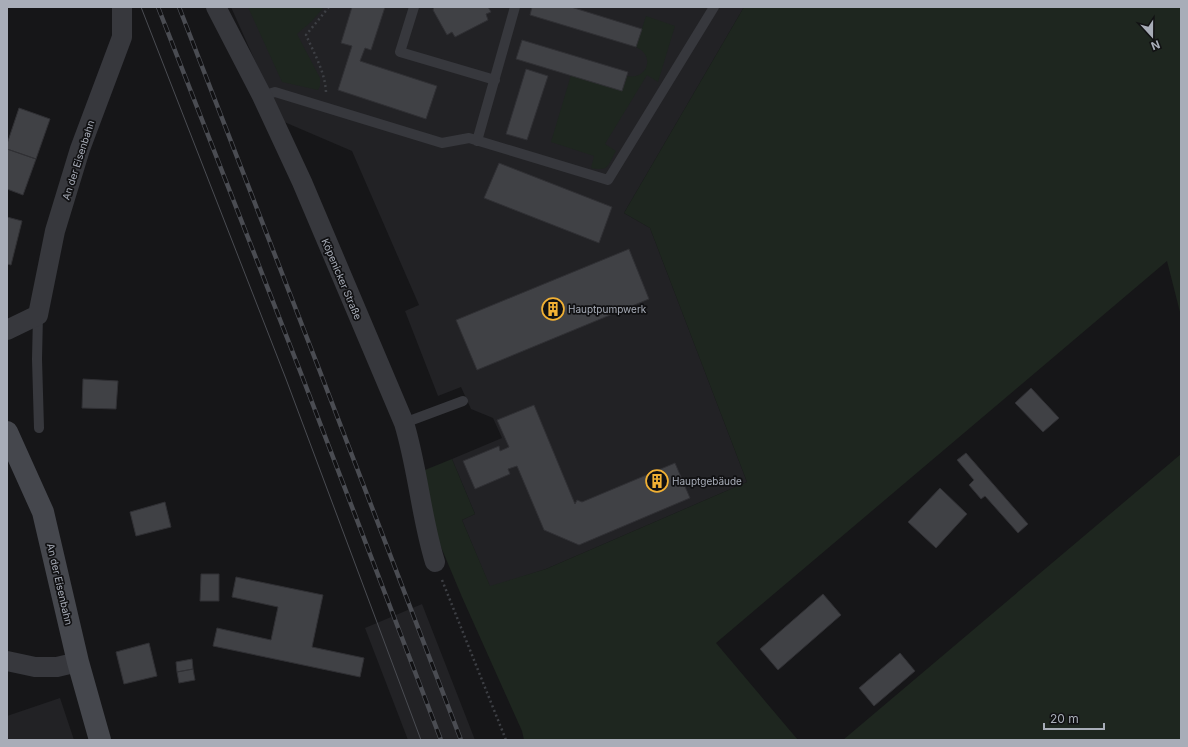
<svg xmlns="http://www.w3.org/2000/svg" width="1188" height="747" font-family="Inter,sans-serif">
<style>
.built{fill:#222225}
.green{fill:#1e261f}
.building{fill:#404145;stroke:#303034}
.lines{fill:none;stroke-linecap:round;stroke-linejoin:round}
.path{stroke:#3d3f44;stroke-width:2.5;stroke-dasharray:2 3;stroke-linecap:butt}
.service{stroke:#37383d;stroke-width:10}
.minor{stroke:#37383d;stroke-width:20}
.secondary{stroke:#45474d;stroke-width:22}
.tram{stroke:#4a4c52;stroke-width:1}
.rail-casing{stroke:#4a4c52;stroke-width:4.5}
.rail{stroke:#111113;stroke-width:3;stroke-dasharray:9;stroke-linecap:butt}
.labels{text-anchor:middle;stroke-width:3.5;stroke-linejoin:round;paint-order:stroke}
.street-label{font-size:10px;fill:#a8adb8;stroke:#111113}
.poi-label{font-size:10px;fill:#a8adb8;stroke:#111113;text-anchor:start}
</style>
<rect width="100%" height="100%" fill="#161618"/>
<path class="built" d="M231,7H744L624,213L650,228L747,482L546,569L490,587L462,520L475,514L452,459L502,438L493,418L471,409L461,387L438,396L405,311L419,305L352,151L282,121Z
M422,604L475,740H408L365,628Z
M60,698L74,740H7V716Z"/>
<path class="green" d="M248,7H324L312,21L297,34L320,78V86L318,90L282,82Z
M744,7H1181V316L1167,261L716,643L798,740H524L522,731L462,597L436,535L420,472L452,459L475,514L462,520L490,586L546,569L747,482L650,228L624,213Z
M646,16L675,26L658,82L647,75L605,144L616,151C608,165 609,172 591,168L594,156L551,142L571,75L622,91L627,76C647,80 656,56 636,47Z
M1181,454V740H843Z"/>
<path class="building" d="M352,7H385L371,50L365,48L360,61L437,86L426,119L338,90L352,46L341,43Z
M434,7H488L491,12L486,14L488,20L455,37L452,32L447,35L433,10Z
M532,7H571L642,29L636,47L530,15Z
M522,40L628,72L622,91L516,59Z
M526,69L548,76L527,140L506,134Z
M19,108L50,119L36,159L7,149V144Z
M7,149L36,159L23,195L7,189Z
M499,163L612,207L599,243L484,198Z
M7,217L22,221L11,265L7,264Z
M629,249L649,299L477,370L456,320Z
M83,379L118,381L116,409L82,408Z
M1031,388L1059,418L1043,432L1015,403Z
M534,405L575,504L577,500L582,502L675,463L690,498L579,545L544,530L517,466L508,469L510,474L475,489L463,461L499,446L500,451L509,447L497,420Z
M966,453L1028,524L1018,533L985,496L981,499L969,485L974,480L957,460Z
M940,488L967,514L936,548L908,522Z
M165,502L171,527L136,536L130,512Z
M201,574H219V601H200Z
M236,577L323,595L312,647L364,658L360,677L213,646L217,628L271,640L278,607L232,597Z
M823,594L841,615L778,670L760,649Z
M149,643L157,676L124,684L116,652Z
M900,653L915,671L874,706L859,688Z
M192,659L193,669L177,672L176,662Z
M193,669L195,680L179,683L177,672Z"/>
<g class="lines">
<path class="path" d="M326,92C325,72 314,53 306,35L329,7
M442,580L506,740"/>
<path class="service" d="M414,7L400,52L495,80
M262,96L275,92L442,143L469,138L608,180L714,7
M477,141L515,7
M38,315L37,359L39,428
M404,423L463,401"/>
<path class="minor" d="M216,7L262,96L302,182L404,423C418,469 421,517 435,562
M7,330L38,315L55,231L80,149L122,37V7
M7,661L35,667H57L78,662"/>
<path class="secondary" d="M7,432L43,512L78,662L100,740"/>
<path class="tram" d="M141,7L286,379L421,740"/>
<g class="rail-casing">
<path id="rail" d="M158,7L302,376L441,740
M179,7L319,369L461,740"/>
</g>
<use href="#rail" class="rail"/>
</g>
<defs>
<g id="building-ring" transform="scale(1.15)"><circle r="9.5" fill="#111113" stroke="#f2b134" stroke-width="1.5"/><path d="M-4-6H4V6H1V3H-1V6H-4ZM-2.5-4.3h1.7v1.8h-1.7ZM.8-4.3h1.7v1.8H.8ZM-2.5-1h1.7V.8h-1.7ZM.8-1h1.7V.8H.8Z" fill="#f2b134"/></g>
</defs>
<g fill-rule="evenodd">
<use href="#building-ring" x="553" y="309"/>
<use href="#building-ring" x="657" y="481"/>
</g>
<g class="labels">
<g class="street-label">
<text transform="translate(78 160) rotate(-72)" y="4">An der Eisenbahn</text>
<text transform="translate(342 279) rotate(67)" y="4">Köpenicker Straße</text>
<text transform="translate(60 584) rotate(77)" y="4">An der Eisenbahn</text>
</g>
<g class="poi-label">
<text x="568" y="313">Hauptpumpwerk</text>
<text x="672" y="485">Hauptgebäude</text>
</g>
</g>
<rect width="1188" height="747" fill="none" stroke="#a8adb8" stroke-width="16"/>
<g transform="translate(1152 36) rotate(159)" stroke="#111113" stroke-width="3" paint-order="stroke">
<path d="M0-3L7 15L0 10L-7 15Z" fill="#a8adb8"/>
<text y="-6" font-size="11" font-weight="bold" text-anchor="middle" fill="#a8adb8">N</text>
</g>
<path d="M1044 723v6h60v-6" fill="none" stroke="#a8adb8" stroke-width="2"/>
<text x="1050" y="723" font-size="12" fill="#a8adb8" stroke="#111113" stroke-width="3" paint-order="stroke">20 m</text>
</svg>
